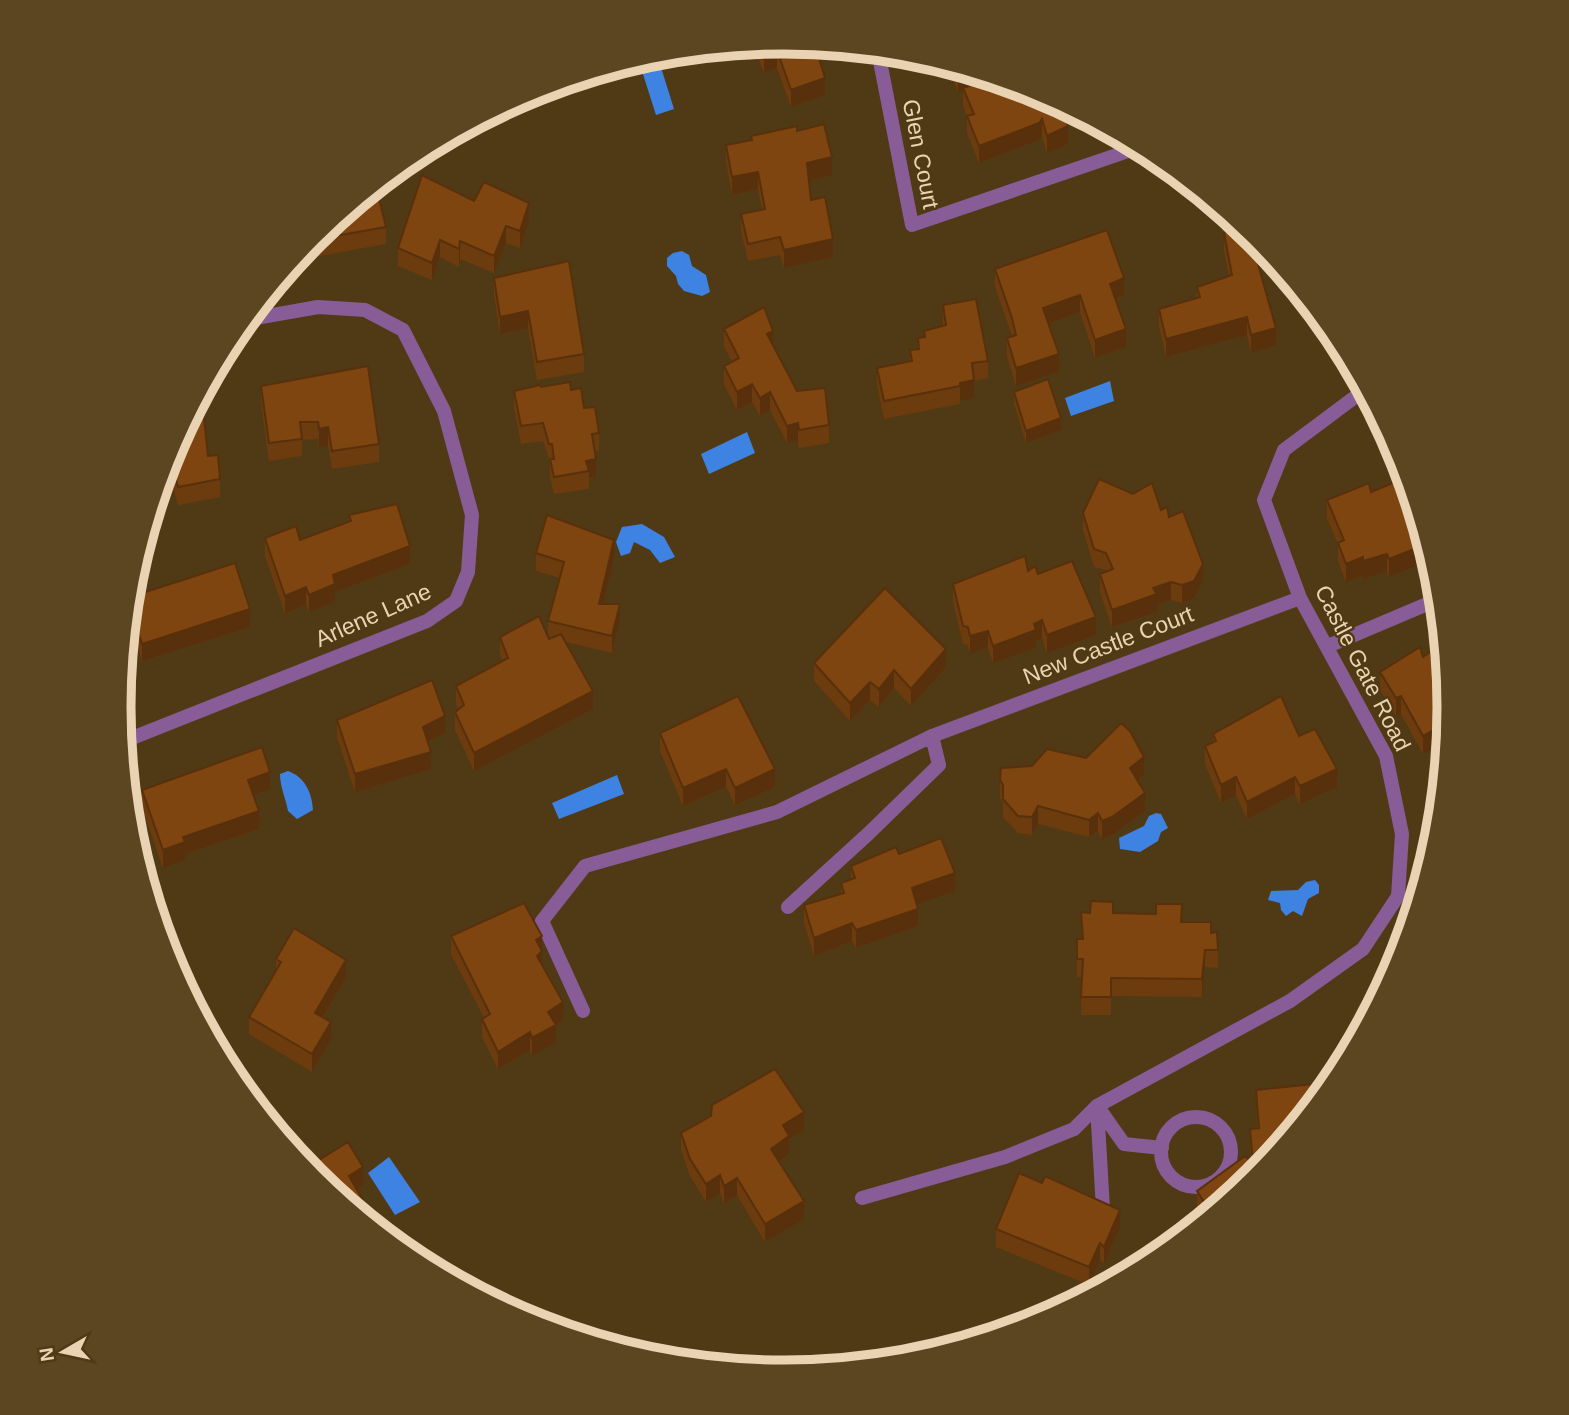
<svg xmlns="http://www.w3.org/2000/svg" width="1569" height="1415" font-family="Helvetica,sans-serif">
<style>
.water{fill:#3e82e2}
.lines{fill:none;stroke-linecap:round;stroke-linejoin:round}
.service{stroke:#885d97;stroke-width:14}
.minor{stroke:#885d97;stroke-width:14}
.wall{fill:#6c3b0e}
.shaded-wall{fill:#58300b}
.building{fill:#7e4510;stroke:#58300b;stroke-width:2}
.labels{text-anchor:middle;stroke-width:5;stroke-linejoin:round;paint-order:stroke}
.street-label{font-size:23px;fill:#e9d3b2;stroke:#503a15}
.rim{fill:none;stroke:#e9d3b2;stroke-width:9}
</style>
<rect width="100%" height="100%" fill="#503a15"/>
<path class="water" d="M659,61L674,109L656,115L641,68Z
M682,251L689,255L692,266L706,275L710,292L702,296L684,291L678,284L676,276L667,266V258L673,253Z
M1110,381L1114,401L1071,416L1065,398Z
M747,432L755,453L709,474L701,454Z
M642,524L664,537L675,557L660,563L650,550L634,542L630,553L621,556L616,542L622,527Z
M288,771C305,777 312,793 313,810L297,819L288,811C286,799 280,787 280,774Z
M617,775L624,794L559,819L552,803Z
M1156,813L1161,814L1168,828L1161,832L1158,841L1140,852L1120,849L1119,838L1144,826L1149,816Z
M1315,880L1319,885V893L1308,899L1302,916L1293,911L1286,916L1281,910L1280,903L1268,900L1271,891L1298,890L1306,882Z
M389,1157L420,1202L395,1215L368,1173Z"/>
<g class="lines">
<path class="service" d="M583,1011L542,921L585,866L777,812L932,736L939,765L868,834L788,907
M1097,1106L1103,1209
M1098,1107L1124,1144L1162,1148
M1161 1152a35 35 0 1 1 70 0a35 35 0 1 1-70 0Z
M862,1198L1005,1157L1074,1129L1097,1106"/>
<path class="minor" d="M878,51L912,225L1140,147
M1328,646L1439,599
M932,736L1300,598
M122,742L427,621L456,601L468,572L472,515L444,411L403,330L365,310L318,307L245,320
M1097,1106L1290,1001L1363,949L1398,896L1402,834L1386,756L1300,598L1264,500L1284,450L1359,394L1366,391"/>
</g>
<path class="wall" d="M785,42L825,95L791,107L777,68L764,73L758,58L751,62L742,46Z
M948,65L999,80L1068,144L1047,153L1042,137L1039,140L979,163L967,133V116L963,106V90L958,92Z
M797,131L832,175L809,180L811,200L833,257L784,268L780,255L748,261L741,231V214L762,209L758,189L732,195L726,162V145L751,140V136Z
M474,201L529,220L520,248L506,243L494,273L460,259L459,267L440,257L432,280L398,266V248Z
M386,227V244L309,258L308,265L287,270L314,237Z
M1224,233L1276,345L1251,353L1247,335L1166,357L1159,326V309L1197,298V287L1229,276L1224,251Z
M995,269L1124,295L1116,299L1126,347L1095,358L1080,312L1049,324L1059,372L1016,386L1007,356V338L1012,336L995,287Z
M494,278L584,354V372L537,380L528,328L500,334L494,295Z
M1308,302L1326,324L1313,326Z
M943,305L988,361V378L974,381V398L960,401V404L884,419L877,385V368L910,361V350L918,349V338L924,337V331L943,326Z
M724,329L773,346L797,391L829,425V443L799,448L798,441L787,443L770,410L760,416L752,402L737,410L724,384V366L732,362L724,346Z
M261,386L379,444V462L332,469L328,445L319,447L318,439L302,440V456L269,461L261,403Z
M541,387L571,390L584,408L599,433V451H595L596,477L589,478V489L554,494L550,477V461L543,441L521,444L514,408V391Z
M1014,392L1061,430L1026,443L1014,404Z
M170,452L208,456L220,479V497L178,505L174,490L158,492Z
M1407,477L1432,560L1389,577L1387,571L1363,579V575L1346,582L1338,561V544L1327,518V500L1371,492Z
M1161,510L1169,517L1203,581L1194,598L1182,603L1171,600L1157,605V612L1112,627L1100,592V574L1107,571L1106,570L1094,567L1083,530V513Z
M349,515L410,564L335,592V602L309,612L306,604L285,614L265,556V538L300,540L349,522Z
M536,553L614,558L603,604L620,621L612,653L566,642L593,709L474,771L455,730V712L458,710L456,704V686L502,661L500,655V637L548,638V621L560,578L536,571Z
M1028,571L1038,574L1096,635L1047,653L1042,638L1036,641V648L993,663L988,648L970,654L968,645L963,644L953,601V584Z
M130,597L250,627L142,661L128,616Z
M1443,633L1423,754L1401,714L1396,716L1380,690V672L1423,657L1436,648V637Z
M814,663L946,667L911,706L894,688L879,707L870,700L850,721L814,681Z
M337,720L445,733L427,742L431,769L355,792L337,737Z
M660,733L775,787L735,805L726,787L683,806L660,751Z
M1213,734L1299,736L1337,787L1300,804L1295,794L1247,819L1236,795L1221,803L1205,764V746L1213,743Z
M1144,775L1137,780L1145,811L1112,835L1102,839L1098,831L1089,837L1038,824L1032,835L1018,833L1003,817V802L1000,798V780Z
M270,789L253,795L259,829L185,854V860L163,868L142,807V790Z
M899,854L955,891L916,904L918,926L856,948L852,941L814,956L804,923V905L841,894V883L851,879V866Z
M1081,912L1113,913L1182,922L1211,933L1218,950V968L1205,967L1202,997L1111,996V1015H1081L1082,977H1077V939H1082Z
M451,936H542V965L563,1020L556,1024V1042L532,1056L530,1050L498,1069L482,1037V1019L484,1018L451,954Z
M276,959L346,977L323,1017L331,1039L312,1072L249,1034V1017L276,971Z
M1334,1082L1255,1178L1204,1220L1197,1209V1191L1251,1162L1250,1129L1257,1128L1256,1090Z
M804,1130L789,1139V1154L779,1162L804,1219L765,1242L737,1195L724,1204L720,1193L706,1202L690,1176L681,1150V1133Z
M1042,1183L1120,1227L1104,1264L1100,1260L1089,1285L996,1247V1229Z"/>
<path class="shaded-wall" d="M751,45H758V58L751,62Z
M729,47L702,56V50Z
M777,50V68L764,73V56Z
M977,74L997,80L958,92V80Z
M825,78V95L791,107V90Z
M1042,119V137L1039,140L979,163V146Z
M1068,126V144L1047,153V136Z
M832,157V175L807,181V163Z
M758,172V189L732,195V177Z
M529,203V220L520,248V231Z
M506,226V243L494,273V256Z
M833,239V257L784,268V250Z
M440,240V257L432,280V263Z
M460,241V259L459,267V249Z
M309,243V258L308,265L287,270Z
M1124,278V295L1110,301V284Z
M1080,295V312L1043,326V308Z
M528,311V328L500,334V317Z
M1247,317V335L1166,357V339Z
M1276,328V345L1251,353V335Z
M1126,329V347L1095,358V340Z
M773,331V348L767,334Z
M1059,354V372L1016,386V368Z
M974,380V398L960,401V383Z
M752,384V402L737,410V392Z
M770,392V410L760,416V398Z
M1061,418V430L1026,443V431Z
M798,423V441L787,443V426Z
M328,427V445L319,447V429Z
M596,459V477L589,478V471L586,461Z
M614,540V558L599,622V604Z
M1427,544L1432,560L1389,577V559Z
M410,546V564L335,592V602L309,612V595L333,575Z
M1387,554V571L1363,579V561Z
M1363,557V575L1346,582V564Z
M1203,564V581L1194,598L1182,603V585Z
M1171,582V600L1157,605V612L1112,627V610L1153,588Z
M306,587V604L285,614V596Z
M620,604V621L612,653V636Z
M250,609V627L142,661V644Z
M1096,617V635L1047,653V635Z
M1042,620V638L1036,641V648L993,663V646Z
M988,631V648L970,654V636Z
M946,649V667L911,706V689Z
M894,670V688L879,707V689Z
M870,682V700L850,721V703Z
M593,691V709L474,771V753Z
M1401,696V714L1396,716V698Z
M445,716V733L423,744V727Z
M1449,722L1447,741L1423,754V736Z
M431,752V769L355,792V774Z
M1144,757V775L1130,785V768Z
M726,769V787L683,806V788Z
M775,769V787L735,805V788Z
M1337,769V787L1300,804V786Z
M270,772V789L248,797V780Z
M1236,777V795L1221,803V785Z
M1295,777V794L1247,819V802Z
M1145,793V811L1112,835L1102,839V821Z
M1038,806V824L1032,835V817Z
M259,811V829L185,854V860L163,868V850L183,837Z
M1098,813V831L1089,837V820Z
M955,873V891L912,906V888Z
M918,909V926L856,948V930Z
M852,923V941L814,956V938Z
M542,936V968L537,973L536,940Z
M1205,950V967L1202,997V979Z
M346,960V977L315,1030V1013Z
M563,1002V1020L553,1026L556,1025V1042L532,1056V1038L548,1012Z
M331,1022V1039L312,1072V1054Z
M530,1032V1050L498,1069V1052Z
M804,1112V1130L789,1139V1154L771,1167V1149L783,1125Z
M278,1118V1135L272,1127Z
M363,1167V1185L349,1194V1176Z
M720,1175V1193L706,1202V1184Z
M737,1178V1195L724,1204V1186Z
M804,1201V1219L765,1242V1224Z
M1120,1210V1227L1104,1264V1247Z
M1100,1243V1260L1089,1285V1267Z"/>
<path class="building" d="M785,42L815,45L825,78L791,90L777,50L764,56L759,45Z
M953,67L977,74L958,80Z
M992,78L999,80L1002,84L1005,82L1040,93L1060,104L1068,126L1047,136L1042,119L1039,123L979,146L967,116L974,114L963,88Z
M824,124L832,157L807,163L811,200L825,197L833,239L784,250L780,237L748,244L741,214L765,209L758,172L732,177L726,145L752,140L751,136L797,126V131Z
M422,175L474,201L484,182L529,203L520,231L506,226L494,256L460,241L459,249L440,240L432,263L398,248Z
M376,186L386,227L312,240L314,237Z
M1243,227L1249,232L1276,328L1251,335L1247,317L1166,339L1159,309L1200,297L1197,287L1232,275L1224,233Z
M1107,230L1124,278L1110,284L1126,329L1095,340L1080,295L1043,308L1059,354L1016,368L1007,338L1016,335L1012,318L995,269Z
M569,261L584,354L537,362L528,311L500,317L494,278Z
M976,299L988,361L972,363L974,380L960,383V386L884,401L877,368L912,361L910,350L919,349L918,338L925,337L924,331L946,325L943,305Z
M764,307L773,331L767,334L797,391L825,388L829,425L799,430L798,423L787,426L770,392L760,398L752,384L737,392L724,366L739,358L724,329Z
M368,366L379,444L332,451L328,427L319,429L318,422H300L302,439L269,443L261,386Z
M1048,379L1061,418L1026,431L1014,392Z
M570,382L571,390L581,388L584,408L595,407L599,433L592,434L596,459L586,461L589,471L554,477L550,459H554L552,444H549L543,423L521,426L514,391L540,385L541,387Z
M204,418L208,456L218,455L220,479L178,487L174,472L163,474L170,452L188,419Z
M1407,477L1427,544L1389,559L1387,554L1363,561V557L1346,564L1338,543L1344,540L1327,500L1369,483L1371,492Z
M1099,479L1133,494L1152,483L1161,510L1167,507L1169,517L1183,511L1203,564L1194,581L1182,585L1171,582L1153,588L1157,594L1112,610L1100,574L1113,569L1106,553L1094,549L1083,513Z
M397,504L410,546L333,575L335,584L309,595L306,587L285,596L265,538L296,526L300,540L351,521L349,515Z
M547,515L614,540L599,604H620L612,636L548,621L564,562L536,553Z
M1025,556L1028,571L1035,566L1038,574L1072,561L1096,617L1047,635L1042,620L1034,624L1036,630L993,646L988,631L970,636L968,627L963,626L953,584Z
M235,563L250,609L142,644L129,603L130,597Z
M885,588L946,649L911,689L894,670L879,689L870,682L850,703L814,663Z
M539,616L549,639L561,634L593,691L474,753L455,712L464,705L456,686L508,658L500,637Z
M1443,633L1450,708L1449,722L1423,736L1401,696L1396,698L1380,672L1420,647L1423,657L1440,645L1436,637Z
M432,680L445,716L423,727L431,752L355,774L337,720Z
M738,696L775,769L735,788L726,769L683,788L660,733Z
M1281,696L1299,736L1315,729L1337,769L1300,786L1295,777L1247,802L1236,777L1221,785L1205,746L1216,741L1213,734Z
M1121,723L1130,731L1144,757L1130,768L1145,793L1112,817L1102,821L1098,813L1089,820L1038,806L1032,817L1018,816L1003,799V785L1000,780L1001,768L1032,766L1047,749L1086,758Z
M262,747L270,772L248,780L259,811L183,837L185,842L163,850L142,790Z
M941,838L955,873L912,888L918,909L856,930L852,923L814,938L804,905L844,893L841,883L855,878L851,866L896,847L899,854Z
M1091,901L1113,902V913L1156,914V904H1182L1181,922H1211V933L1217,932L1218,950H1205L1202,979L1111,978V997H1081L1083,959H1077V939H1083L1081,912L1090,913Z
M524,903L542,936L536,940L542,951L537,956L563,1002L548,1012L556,1025L532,1038L530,1032L498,1052L482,1019L490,1014L451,936Z
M294,928L346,960L315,1013L331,1022L312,1054L249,1017L281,962L276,959Z
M775,1069L804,1112L783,1125L789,1136L771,1149L804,1201L765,1224L737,1178L724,1186L720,1175L706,1184L690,1159L681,1133L711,1116L712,1105Z
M1334,1082L1255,1178L1212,1214L1197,1191L1245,1156L1253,1163L1250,1129L1259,1128L1256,1090Z
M245,1095L278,1118L272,1127Z
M348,1142L363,1167L349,1176L384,1236L314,1178L306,1168Z
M1019,1173L1042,1183L1045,1176L1120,1210L1104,1247L1100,1243L1089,1267L996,1229Z"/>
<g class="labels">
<g class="street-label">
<text transform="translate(921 154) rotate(79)" y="8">Glen Court</text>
<text transform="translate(373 615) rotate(-24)" y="8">Arlene Lane</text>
<text transform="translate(1108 645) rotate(-21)" y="8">New Castle Court</text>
<text transform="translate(1363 668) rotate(63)" y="8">Castle Gate Road</text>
</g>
</g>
<path d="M0 0H1569V1415H0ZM131 707a653 653 0 1 1 1306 0a653 653 0 1 1-1306 0Z" fill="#5c4622" fill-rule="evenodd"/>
<path class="rim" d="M131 707a653 653 0 1 1 1306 0a653 653 0 1 1-1306 0Z"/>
<g transform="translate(63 1352) rotate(261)" stroke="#503a15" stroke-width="5" paint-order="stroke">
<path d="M0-5L12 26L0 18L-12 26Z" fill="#e9d3b2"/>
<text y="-10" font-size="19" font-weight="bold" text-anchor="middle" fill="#e9d3b2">N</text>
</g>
</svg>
